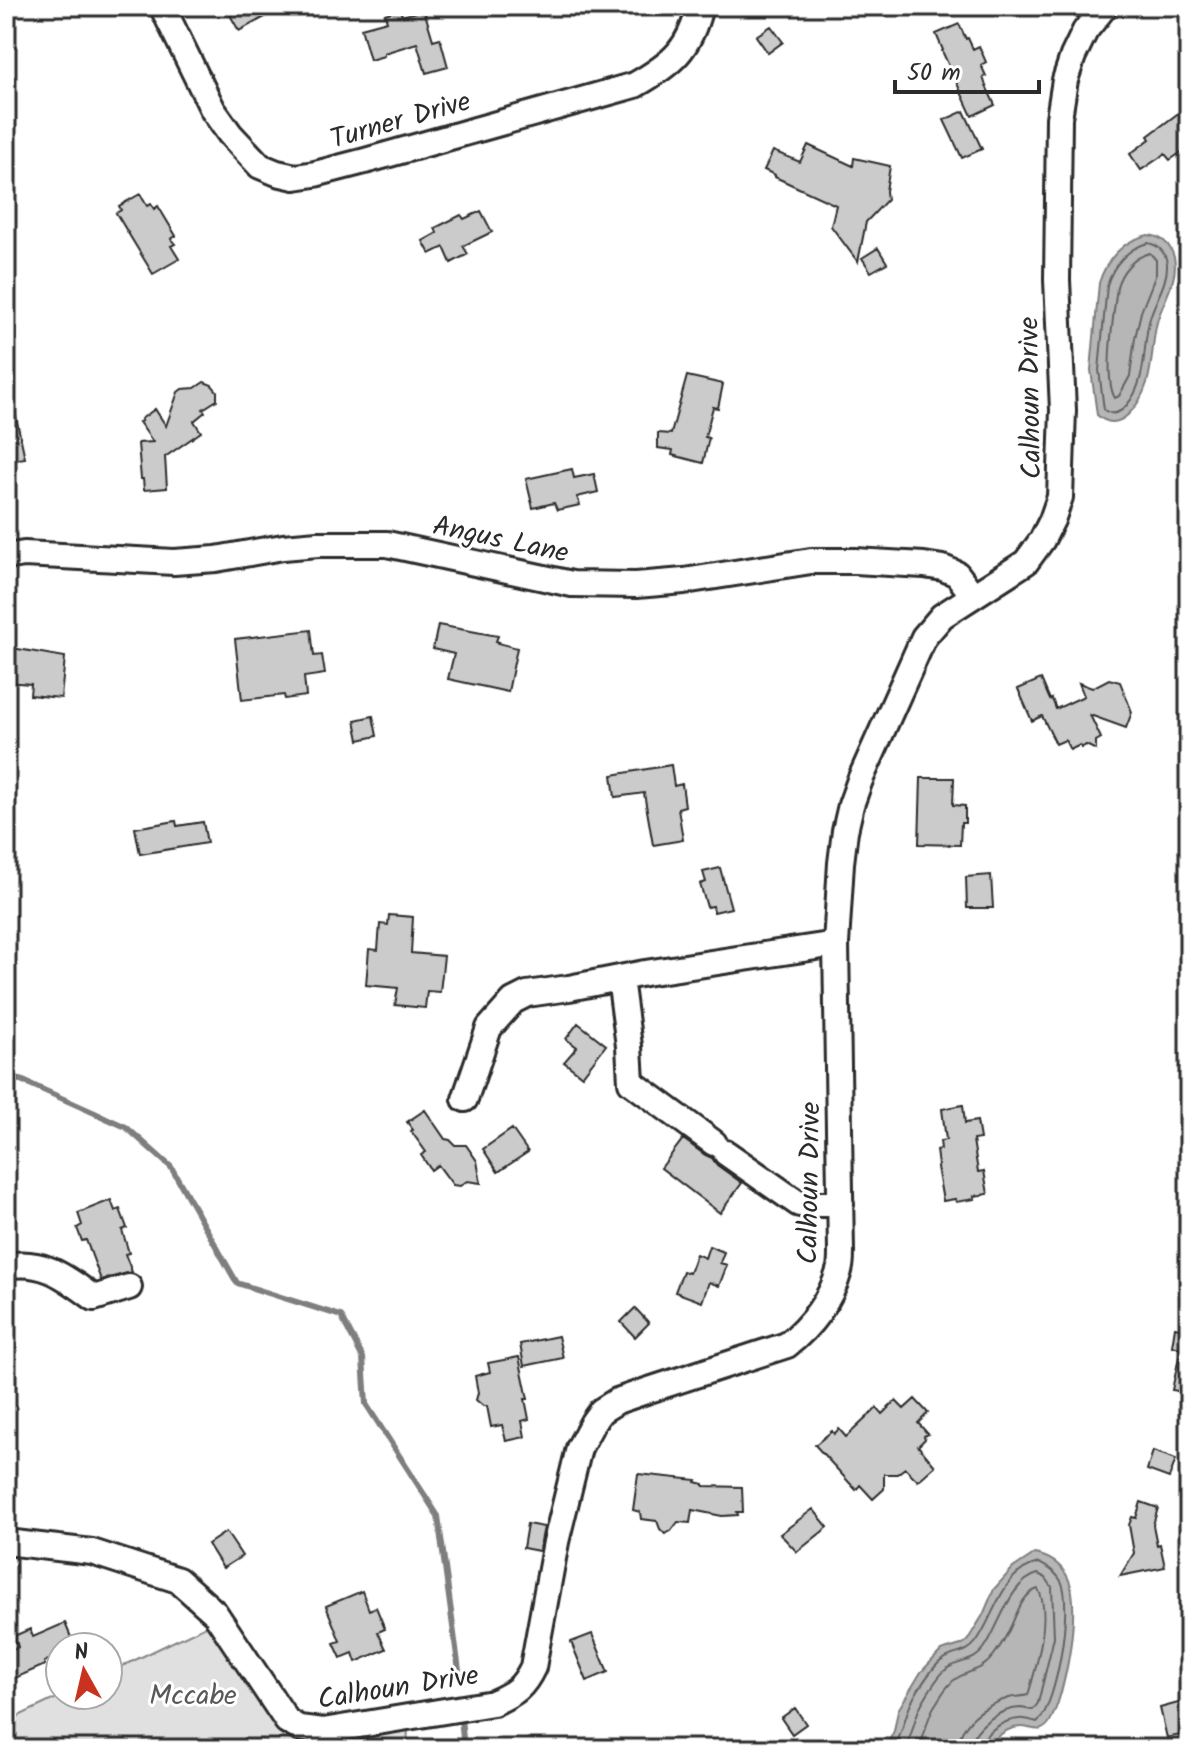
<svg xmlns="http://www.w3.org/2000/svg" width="1195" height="1755" font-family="Kalam,sans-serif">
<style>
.green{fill:#e0e0e0;stroke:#868686;stroke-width:2}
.water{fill:#b6b6b6;stroke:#7e7e7e;stroke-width:2}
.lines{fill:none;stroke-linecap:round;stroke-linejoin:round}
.shore{stroke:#636363;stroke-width:2}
.stream{stroke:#7e7e7e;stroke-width:6}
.building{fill:#cbcbcb;stroke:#2b2b2b;stroke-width:2}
.minor-casing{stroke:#2b2b2b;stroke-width:30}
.minor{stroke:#fff;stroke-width:24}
.labels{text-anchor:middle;stroke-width:6;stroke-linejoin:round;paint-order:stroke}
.street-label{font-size:28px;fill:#2b2b2b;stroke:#fff}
.park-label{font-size:28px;fill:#585858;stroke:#fff}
</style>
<rect width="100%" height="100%" fill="#fff"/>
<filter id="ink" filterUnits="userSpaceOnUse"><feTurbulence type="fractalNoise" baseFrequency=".0125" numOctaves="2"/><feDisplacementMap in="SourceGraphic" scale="16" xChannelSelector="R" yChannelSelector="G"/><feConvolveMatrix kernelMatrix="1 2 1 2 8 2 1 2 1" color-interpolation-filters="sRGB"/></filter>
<g filter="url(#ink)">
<path class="green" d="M212,1623L293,1733L309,1742L408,1728L407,1749H6V1722L63,1695H108V1673Z"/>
<path class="water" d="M1148,235C1161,236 1170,244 1174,257C1179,280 1163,300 1157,322C1152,342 1153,363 1147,383C1140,404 1120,436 1097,415L1091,370L1099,283C1106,260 1123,240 1148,235Z
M1034,1554C1049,1556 1062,1565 1068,1578C1082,1605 1065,1698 1049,1723C1040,1735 1033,1727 1021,1727C1007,1727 994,1738 986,1749H885L894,1731L898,1710L921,1672L941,1651L961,1645L967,1641L983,1615L994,1589L1013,1568Z"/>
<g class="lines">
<path class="shore" d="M1148,243C1159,245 1166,253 1167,264C1168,283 1155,300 1150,318C1144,338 1146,359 1140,379C1136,394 1121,423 1104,410L1099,370L1107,285C1113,265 1128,248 1148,243Z
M1150,253L1156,260V274L1141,312L1135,338L1130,376L1119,396L1115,398C1103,379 1114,312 1117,287C1121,271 1134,257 1150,253Z
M894,1749C904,1730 905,1710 917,1692C923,1683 934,1664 944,1659C955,1652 967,1654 976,1642C995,1616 1002,1570 1039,1563C1048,1568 1057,1572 1062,1583C1072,1609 1057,1702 1038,1722C1032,1721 1025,1718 1019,1719C1003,1720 982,1733 980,1749
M905,1749C914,1732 914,1714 925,1698C931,1688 939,1674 948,1668C962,1659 973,1664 985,1647C1000,1625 1010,1581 1038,1574L1046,1578L1052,1587L1054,1637L1038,1703L1033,1710C1029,1710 1024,1708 1020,1708C999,1709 972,1727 970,1749
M919,1749C926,1733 926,1717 937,1702C942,1694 948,1683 957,1678C972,1669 981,1672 994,1655C1000,1647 1006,1637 1010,1628C1017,1614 1022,1594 1038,1589C1052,1613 1036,1669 1028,1695C1022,1697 1016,1696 1009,1698C985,1705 959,1722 958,1749"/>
<path class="stream" d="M6,1079L21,1080L126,1127L171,1167L237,1283L341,1316L363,1358L366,1404L438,1516L460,1678
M461,1718L464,1749"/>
</g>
<path class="building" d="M225,6H285L239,31Z
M400,9L402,16L424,10L433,40L440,38L448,67L426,73L417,43L384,53V56L370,60L361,28L387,21L385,14Z
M959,24L966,39L968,38L973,49L979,46L986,62L981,65L986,76L983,77L986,86L995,105L972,116L942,51L943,50L936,34Z
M771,26L783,42L768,53L756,36Z
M1189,105V147L1170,160L1165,154L1141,170L1130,154L1150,139L1148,136Z
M964,111L982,149L962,158L944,120Z
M808,145L853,166L854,158L890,166L886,191L887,200L866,222L858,262L831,226L836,205L775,177V175L764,170L773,151L800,162Z
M140,194L147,206L151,204L154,209L158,206L176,236L171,239L175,244L171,246L179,259L153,274L116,213L121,210L119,206Z
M481,211L492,232L463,246L468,254L451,263L444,247L430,254L423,241L437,233L435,228L461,215L464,219Z
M878,248L887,263L871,272L862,258Z
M687,376L723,384L718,408L713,407L705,437L709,438L703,463L672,455L673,450L658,448V433L671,434Z
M204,382L212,385L217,391V400L203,409L205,412L194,421L201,432L165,457L167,488L144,490L143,479H141L138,443L153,442L139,422L142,421L141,419L155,409L166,426L178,392L182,389L195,388Z
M13,403L25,458L6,461V404Z
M572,469L574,478L594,474L598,492L577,497L580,505L557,510L554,503L533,508L526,479Z
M438,625L498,636L496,641L499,642L498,643L517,648L508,692L448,679L454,654L433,649Z
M311,630L314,656L322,655L325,674L304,677L306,696L285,699L284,695L242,700L235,639Z
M6,647L65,657L61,698L30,695L31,684L6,682Z
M1041,679L1050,700L1052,699L1056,709L1084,696L1079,683L1092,688L1109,679L1120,682L1132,712L1126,728L1090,715L1101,738L1096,741V750L1086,745L1081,748L1080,745L1070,750L1065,740L1056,744L1042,716L1032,721L1018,689Z
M373,716L377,736L359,740L355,720Z
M671,765L674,786L682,784L685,806L678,808L683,840L653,845L644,793L615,797L612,775Z
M921,778H954L953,805L965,806V823H961L960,845L919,844Z
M176,821L177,826L203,822L207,843L140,854L135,828Z
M720,868L731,908L714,912L713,906L707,907L700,884L706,882L703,872Z
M991,875L993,908H967L966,877Z
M389,915L413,917L411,953L444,956L440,992L427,991L425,1008L395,1005L398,988L366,985L369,949L378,950L380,924L388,925Z
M578,1023L606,1045L582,1076L564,1062L577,1047L566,1039Z
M963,1105L965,1123L977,1121L980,1139L973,1140L978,1172L984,1171L988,1194L974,1196L975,1199L956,1202L955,1199L943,1201L937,1167L938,1166L936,1150L941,1149L940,1141L946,1140L942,1109Z
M425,1110L445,1139L450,1140L455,1145H466L477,1161L481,1183L467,1181L460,1186L453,1185L438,1165L431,1170L421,1155L426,1152L411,1131L413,1130L407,1122Z
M512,1129L528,1152L498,1172L483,1149Z
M683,1139L705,1155L712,1158L717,1165L742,1183L720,1213L661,1168Z
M111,1200L115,1211L120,1209L127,1228L122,1230L129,1253L125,1254L132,1272L101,1280L86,1240L82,1241L77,1228L82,1225L78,1213Z
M709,1246L724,1252L720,1263L727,1265L719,1286L709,1282L702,1302L675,1292L683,1271L689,1273L696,1254L705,1258Z
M635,1308L649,1323L635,1337L621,1322Z
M1175,1327L1189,1330V1393L1172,1390L1181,1348L1172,1346Z
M558,1336L563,1358L524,1366L520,1344Z
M519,1357L528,1399H525L529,1419L522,1421L525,1437L506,1441L502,1425L491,1427L487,1406H483L476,1400L478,1393L475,1376L490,1372L488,1363Z
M915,1399L928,1413L918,1423L928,1434L924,1436L925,1439L918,1446L935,1466L918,1481L905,1468L897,1474H884V1489L873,1499L860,1485L856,1490L815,1445L832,1431L834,1434L839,1429L846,1437L877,1408L882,1414L896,1401L904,1409Z
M1153,1451L1176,1459L1169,1478L1147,1470Z
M638,1474L697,1480L696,1482L704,1484V1486L742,1487L743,1512H737L738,1515L722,1516L692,1510L690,1523L678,1522L671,1531L665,1534L660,1529L657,1521L641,1519L640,1512L633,1510Z
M1141,1502L1158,1508L1153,1525L1157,1545L1160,1544L1165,1567L1120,1576L1134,1553L1129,1525L1132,1517L1136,1518Z
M813,1509L828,1527L797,1552L780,1534Z
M527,1524L544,1527L539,1551L523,1548Z
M226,1532L242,1556L223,1568L208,1544Z
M362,1591L369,1610L376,1607L385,1629L378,1632L386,1649L356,1662L353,1653L341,1658L334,1643L340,1641L326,1606Z
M65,1623L75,1647H60V1655L44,1662L45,1665L6,1682V1653L18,1647L14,1636L30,1629L33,1637Z
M592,1634L608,1672L587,1681L571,1642Z
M1189,1700V1733L1167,1738L1160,1708Z
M795,1708L806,1724L792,1734L781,1718Z"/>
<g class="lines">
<g class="minor-casing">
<path id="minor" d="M162,6L213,110L230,134L260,166L277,173L295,177L315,174L365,161L635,85C672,64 690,49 700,6
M6,557L24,554L174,562L216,559L283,547L318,544H387L572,584L636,585L684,581L811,561H855L924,565L943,568L957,574L966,586L971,597
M620,978L629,1046L631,1082L714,1143
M465,1099L489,1028L513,1001L527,994L569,988L645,973L836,944
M726,1153L799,1204H841
M6,1266C44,1259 65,1277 94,1298L129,1287
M6,1542L92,1552L178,1580L215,1613L287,1721L299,1728L323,1731L493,1703C515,1693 523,1688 533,1667L556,1542L579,1448L593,1422L601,1411L617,1401L646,1391L787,1345C810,1327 831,1300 839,1271C841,1266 841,1258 841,1252L836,944L841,863L845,831L851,805L860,780L924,637L942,616L1026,562L1042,540L1052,520L1060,497L1063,410L1057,280L1059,118L1065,80L1073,56L1085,31L1105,6"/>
</g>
<use href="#minor" class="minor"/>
</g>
</g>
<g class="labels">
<g class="street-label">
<text transform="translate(400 119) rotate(-16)" y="10">Turner Drive</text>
<text transform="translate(1029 398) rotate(-91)" y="10">Calhoun Drive</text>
<text transform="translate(501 538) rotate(12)" y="10">Angus Lane</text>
<text transform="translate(808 1183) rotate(-89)" y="10">Calhoun Drive</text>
<text transform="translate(398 1686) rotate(-9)" y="10">Calhoun Drive</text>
</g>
<g class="park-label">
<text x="193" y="1704">Mccabe</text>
</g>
</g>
<rect width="1195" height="1755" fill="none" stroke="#fff" stroke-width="32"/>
<rect x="16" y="16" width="1163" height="1723" fill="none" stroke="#2b2b2b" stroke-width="3" filter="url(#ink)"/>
<g transform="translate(84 1671) rotate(352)"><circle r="38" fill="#ffffff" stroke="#aaaaaa" stroke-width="2"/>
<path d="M0-6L14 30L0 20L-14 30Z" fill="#c8321e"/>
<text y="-12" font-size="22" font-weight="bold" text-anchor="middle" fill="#2b2b2b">N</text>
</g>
<path d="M895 80v12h144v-12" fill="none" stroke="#2b2b2b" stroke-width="4"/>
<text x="907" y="80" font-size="24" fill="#2b2b2b" stroke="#ffffff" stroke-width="6" paint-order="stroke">50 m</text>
</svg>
